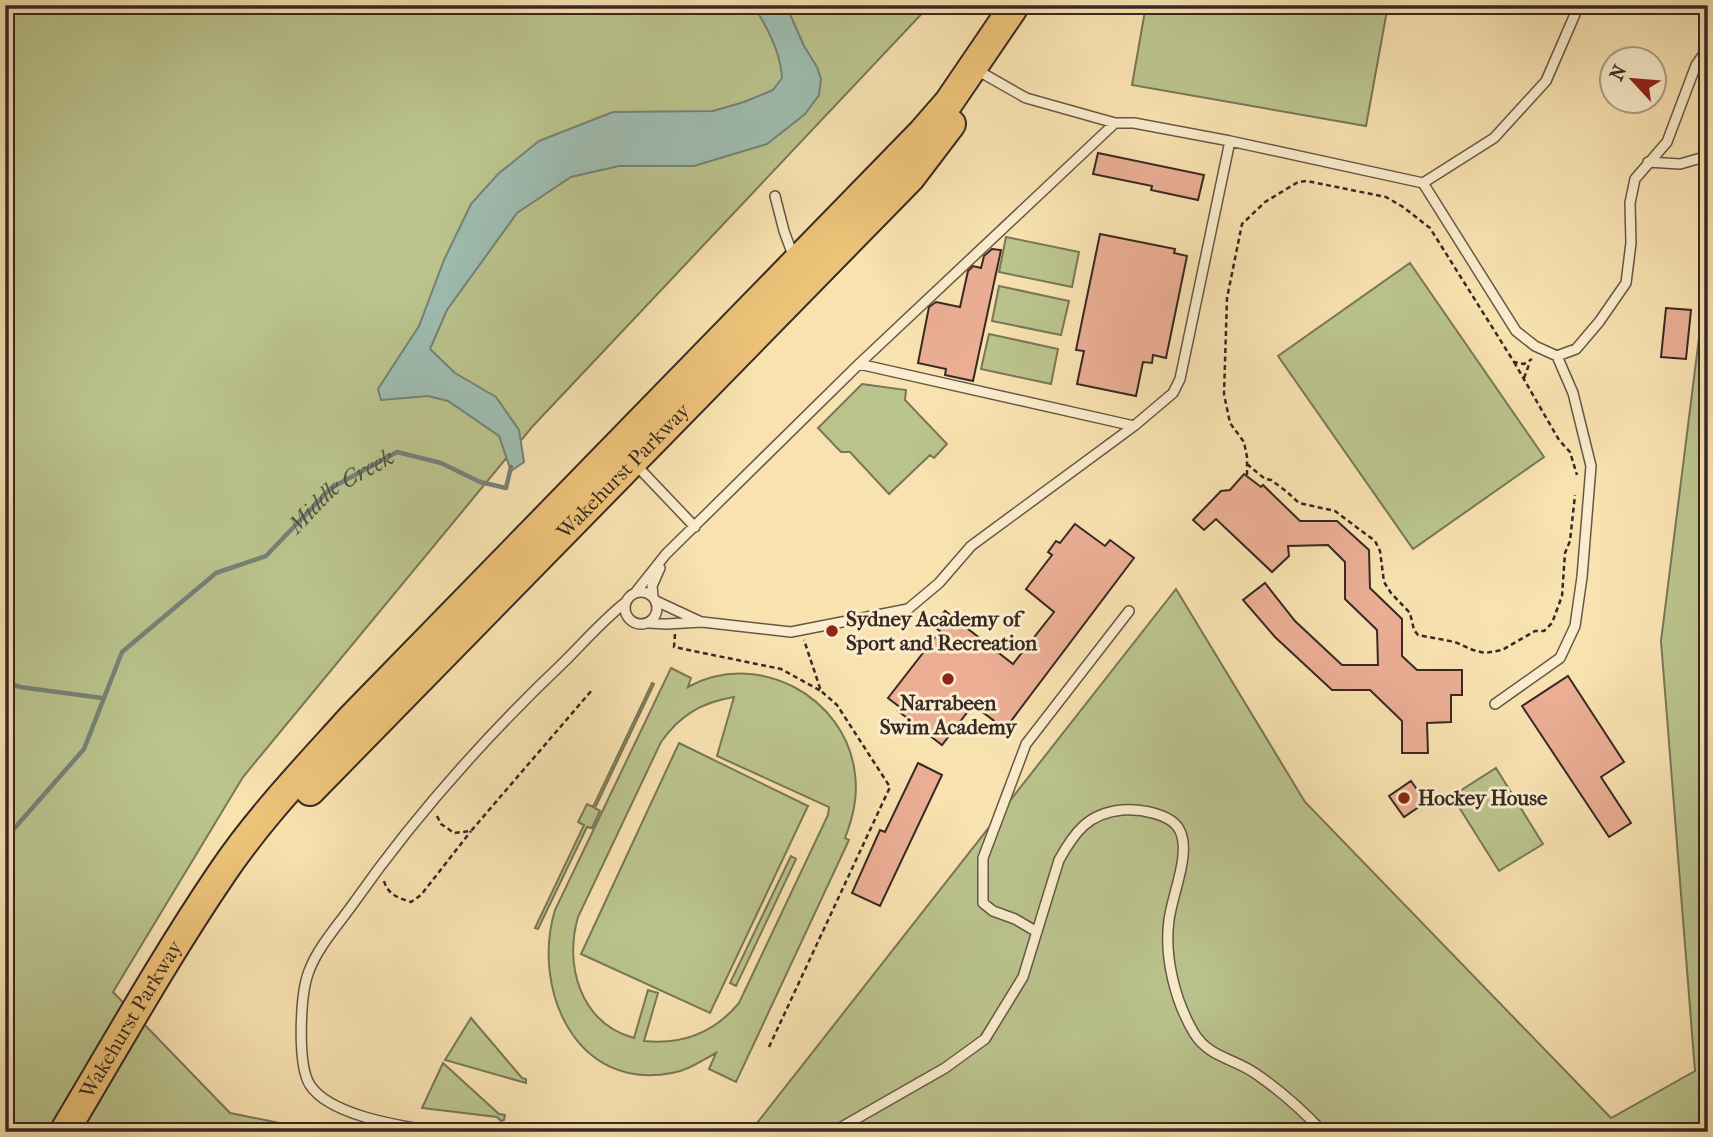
<svg xmlns="http://www.w3.org/2000/svg" width="1713" height="1137" font-family="'IM FELL French Canon',serif">
<style>
.green{fill:#bbc48d;stroke:#797658;stroke-width:2;fill-rule:evenodd}
.water{fill:#9ebdb1;stroke:#758279;stroke-width:2}
.lines{fill:none;stroke-linecap:round;stroke-linejoin:round}
.stream{stroke:#758279;stroke-width:4.5}
.building{fill:#ebae95;stroke:#372924;stroke-width:2}
.lane-casing{stroke:#675747;stroke-width:12}
.primary-casing{stroke:#372924;stroke-width:32}
.path{stroke:#372924;stroke-width:2.5;stroke-dasharray:5 3.5;stroke-linecap:butt}
.lane{stroke:#faeccc;stroke-width:9}
.primary{stroke:#ecc178;stroke-width:28}
.poi-dot{fill:#8f2418;stroke:#faeccc;stroke-width:2.5}
.labels{text-anchor:middle;stroke-width:6;stroke-linejoin:round;paint-order:stroke}
.street-label{font-size:21px;fill:#372924;stroke:#faeccc}
.poi-label{font-size:21px;font-weight:bold;fill:#372924;stroke:#faeccc;text-anchor:start}
.water-label{font-size:23px;font-style:italic;fill:#514e47;stroke:#faeccc}
</style>
<rect width="100%" height="100%" fill="#f8e2b0"/>
<filter id="stains"><feTurbulence type="fractalNoise" baseFrequency=".00286" numOctaves="4"/><feColorMatrix values="0 0 0 0 .2 0 0 0 0 .09 0 0 0 0 .02 0 0 0 .5 -.17"/></filter>
<radialGradient id="worn" r=".72"><stop offset=".6" stop-color="#630" stop-opacity="0"/><stop offset="1" stop-color="#630" stop-opacity=".3"/></radialGradient>
<path class="green" d="M5,5H930L532,427L243,777L113,992L230,1113L324,1132H5Z
M1146,5H1388L1366,126L1132,85Z
M1006,237L1079,252L1072,287L999,272Z
M1410,263L1544,457L1413,549L1278,356Z
M1708,266V1132H750L1176,589L1305,802L1611,1118L1695,1071L1661,641Z
M999,286L1069,301L1061,335L992,321Z
M989,334L1058,349L1051,384L981,369Z
M862,384L906,390L905,400L947,444L934,458L930,455L889,494L850,452H841L818,428Z
M671,668L691,678L688,687C757,649 846,696 855,774C858,797 853,817 845,838L849,840L736,1082L709,1069L716,1053C701,1061 689,1070 672,1073C576,1092 531,989 555,910ZM734,697L717,756L829,807L828,815L739,1003C714,1033 683,1045 644,1041L658,993L648,990L634,1038C580,1023 564,965 578,917L661,742C679,716 702,702 734,697Z
M652,683L654,684L595,808L600,811L592,828L587,827L538,929L535,928L584,825L578,822L587,804L593,807Z
M679,743L808,806L710,1013L581,954Z
M1496,768L1543,844L1499,871L1452,796Z
M791,856L796,859L736,986L730,983Z
M471,1018L522,1078L526,1079V1083L445,1060Z
M443,1063L499,1114L505,1115L504,1120L501,1121L497,1117L422,1108Z"/>
<path class="water" d="M753,5H786L804,46L817,67L821,79L819,95L805,114L767,144L694,166H619L571,177L517,213L447,310L430,349L455,373L496,397L519,430L524,462L511,471L499,436L448,401L428,396L381,400L378,389L419,326L444,260L471,204L498,174L539,141L613,112L713,111L744,102L773,90L782,78C781,54 766,25 753,5Z"/>
<g class="lines">
<g class="stream">
<path d="M5,682L20,687L102,698"/>
<path id="s1" d="M5,839L84,749L122,652L216,573L266,556L331,488L397,452L441,463L480,482L506,488L511,467"/>
</g>
</g>
<path class="building" d="M1098,153L1204,175L1198,200L1151,190L1152,186L1093,174Z
M1100,234L1175,249L1174,253L1187,256L1166,358L1153,355L1152,363L1143,362L1136,396L1077,384L1084,351L1076,350Z
M992,249L1001,250L973,381L945,375L946,369L918,363L929,307L936,302L960,307L968,271L973,266L981,268L984,256Z
M1666,308L1691,310L1686,359L1661,357Z
M1244,474L1261,487L1263,485L1300,521H1337L1369,550L1370,588L1402,619V656L1417,670H1462V695H1451V722L1427,723L1428,753H1402V721L1370,690H1332L1275,637L1243,600L1265,583L1295,621L1342,665H1378L1377,630L1345,599V562L1328,545L1288,546L1289,556L1272,572L1216,519L1204,530L1193,520L1221,491L1230,490Z
M1075,524L1105,546L1110,540L1134,558L1005,729L973,705L942,745L898,711L901,708L888,698L940,631L933,626L945,611L1013,664L1054,612L1026,589L1052,555L1048,552L1056,541L1060,543Z
M1568,676L1624,762L1601,777L1631,823L1609,837L1522,706Z
M918,763L942,775L880,906L852,893L880,830L885,832Z
M1411,781L1426,802L1404,817L1389,796Z"/>
<g class="lines">
<g class="lane-casing">
<path id="lane" d="M975,69L1026,98L1115,123H1134L1230,141L1423,183L1494,138L1546,81L1579,5
M1648,162L1680,164L1708,156
M1423,183L1516,331L1535,346L1557,356L1573,393L1591,466L1582,577L1575,626L1560,658L1495,704
M775,196L784,231L794,258
M1557,356L1576,349L1599,322L1626,283L1631,243L1630,203L1635,179L1667,142L1696,65L1708,48
M859,364L1134,426
M636,465L695,527
M625 608a16 16 0 1 1 32 0a16 16 0 1 1-32 0Z
M635,593L666,554L859,364L1115,123
M653,597L652,586L660,568
M656,601L699,621
M649,623L667,624L702,622L791,632L908,609L939,583L971,546L1134,426L1173,393L1180,379L1230,141
M1037,932L1015,919L993,911L983,903V858L1026,744L1129,611
M437,1132C402,1126 330,1116 310,1085C297,1065 300,994 309,971C318,947 338,925 353,904C414,817 487,735 565,661C585,641 604,619 626,602
M833,1132L945,1068L985,1039L1023,977L1059,860C1074,833 1088,813 1122,810C1139,809 1172,813 1180,831C1191,854 1172,895 1169,920C1164,957 1175,1001 1194,1033C1210,1059 1236,1058 1259,1076C1282,1092 1304,1112 1323,1132"/>
</g>
<g class="primary-casing">
<g id="primary">
<path id="s2" d="M310,791L910,178L951,124"/>
<path id="s3" d="M64,1132C116,1045 165,957 222,873C259,818 306,769 351,719L922,133L949,102L1013,8"/>
</g>
</g>
<path class="path" d="M1514,362L1559,440L1570,452L1577,475
M1524,378L1530,362
M1247,464L1265,479L1271,480L1286,491L1299,503L1335,511L1375,541L1380,551L1384,582L1391,593L1410,613L1414,630L1418,635L1455,642L1473,650L1485,653L1502,650L1535,631H1544L1552,623L1562,596L1565,553L1570,541L1575,495
M1247,475V457L1244,442L1230,423L1224,394L1227,298L1242,224L1265,202L1298,182L1307,181L1386,197L1403,207L1430,228L1514,362L1524,364L1532,359
M675,634L674,647L781,669L821,691
M437,816L441,824L454,833L471,831L592,690
M384,881C388,895 399,898 411,902L421,895L471,831
M769,1047L890,787L837,705L821,691L804,640"/>
<use href="#lane" class="lane"/>
<use href="#primary" class="primary"/>
</g>
<g class="poi-dot">
<circle cx="832" cy="631" r="7"/>
<circle cx="948" cy="679" r="7"/>
<circle cx="1404" cy="798" r="7"/>
</g>
<g class="labels">
<g class="street-label">
<text dy="7" stroke="none"><textPath href="#s2" startOffset="448">Wakehurst Parkway</textPath></text>
<text dy="7" stroke="none"><textPath href="#s3" startOffset="131">Wakehurst Parkway</textPath></text>
</g>
<g class="poi-label">
<text x="846" y="626">Sydney Academy of<tspan x="846" dy="24">Sport and Recreation</tspan></text>
<text x="948" y="710" text-anchor="middle">Narrabeen<tspan x="948" dy="24">Swim Academy</tspan></text>
<text x="1418" y="805">Hockey House</text>
</g>
<g class="water-label">
<text dy="8" stroke="none"><textPath href="#s1" startOffset="500">Middle Creek</textPath></text>
</g>
</g>
<rect width="1713" height="1137" fill="none" stroke="#f8e2b0" stroke-width="28"/>
<rect x="7" y="7" width="1699" height="1123" fill="none" stroke="#372924" stroke-width="3.5"/>
<rect x="14" y="14" width="1685" height="1109" fill="none" stroke="#372924" stroke-width="2"/>
<g transform="translate(1633 80) rotate(296)"><circle r="33" fill="#faeccc" stroke="#ac9e89" stroke-width="2"/>
<path d="M0-5L12 26L0 18L-12 26Z" fill="#8f2418"/>
<text y="-10" font-size="19" font-weight="bold" text-anchor="middle" fill="#372924">N</text>
</g>
<rect width="100%" height="100%" filter="url(#stains)"/>
<rect width="100%" height="100%" fill="url(#worn)"/>
</svg>
